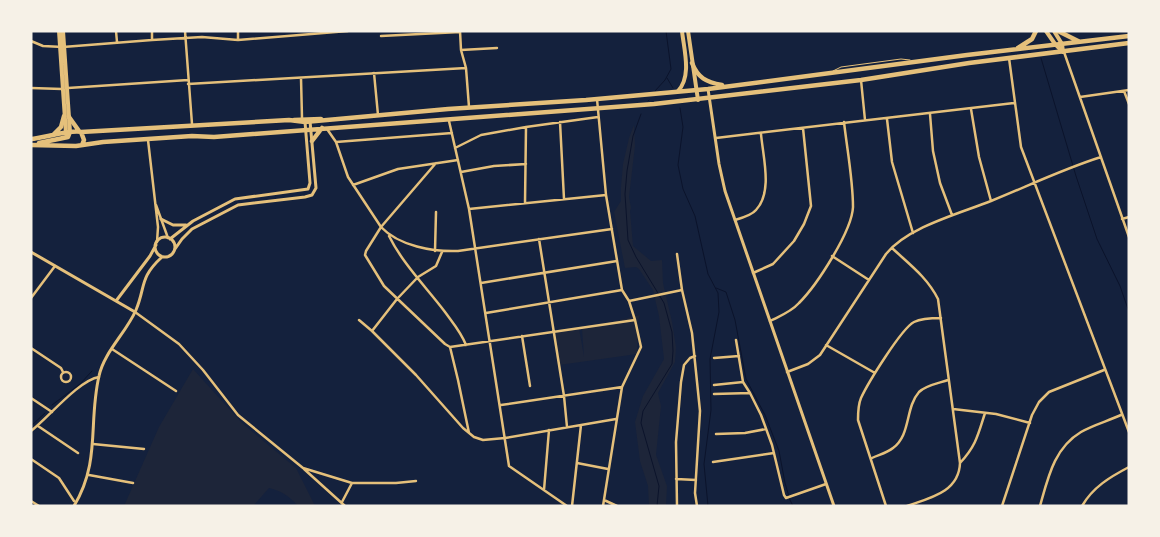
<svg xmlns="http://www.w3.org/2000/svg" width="1160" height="537" font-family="'PT Sans Narrow',sans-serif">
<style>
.green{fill:#1d2539}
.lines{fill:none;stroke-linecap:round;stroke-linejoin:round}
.stream{stroke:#0b132b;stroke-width:1}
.service{stroke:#e5c07b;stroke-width:1}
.minor{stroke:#e5c07b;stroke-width:2.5}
.tertiary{stroke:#e5c07b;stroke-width:3}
.secondary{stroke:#e5c07b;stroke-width:4}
.primary{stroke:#e5c07b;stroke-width:4.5}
</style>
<rect width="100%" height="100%" fill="#14213d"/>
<path class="green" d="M634,125L635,146L629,197L631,208L630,211L633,246L651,261L662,260L663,283L672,322L676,347L675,362L658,393L661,406L656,455L667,486L666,506H649L648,486L640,461L635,422L643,396L664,359L659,316L653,290L639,269L636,267L625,268L614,212L621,201V187L623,164L629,138Z
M640,315L638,320L637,354L559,365L554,331L579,328L584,357L582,329Z
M193,369L242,423L296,468L315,506H298C289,496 282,491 269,488L253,506H124L159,427Z"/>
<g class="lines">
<path class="stream" d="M1041,58L1076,176L1097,239L1120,286L1129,312
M667,78L673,88
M655,91L665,80L671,69L666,31
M648,101L649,100
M680,108L683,127L678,165L683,189L695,216L708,274L718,293L719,312L710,359L711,410L704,464L708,506
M641,114L633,136L627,171L625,194L628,240L636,257L664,303L672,332L673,351L672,364L643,411L641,423L659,486L657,506
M716,288L726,292L735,320L746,379L765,415L779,451L785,483L790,500L793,506
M52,405L80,384L92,371
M31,426L45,413"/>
<path class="service" d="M833,71L841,67L901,59L910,60"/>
<path class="minor" d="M116,31L117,42
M152,31V40
M185,31L192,124
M238,31V40
M460,31L461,50L466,68L469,107
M381,36L460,32
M31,41L43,46L63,47L152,40L202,37L238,40L348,31
M461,50L497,48
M1064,52L1129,237
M1009,58L1021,147L1129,432
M374,73L378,115
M301,78L302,118
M861,80L865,120
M188,84L466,68
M31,88L62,89
M68,88L188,80
M1124,91L1129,104
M1080,97L1129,90
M597,99L606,195L622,290L629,301L635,320L641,347L622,387L603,506
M971,109L979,157L991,201
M930,114L933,151L940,183L952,215
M887,119L892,162L913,233
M449,121L469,209L509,466L567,506
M560,122L564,199
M327,129L336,142L348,177L381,227C399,246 433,252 458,251L612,229
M716,138L1014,103
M148,140L158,227L157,242
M336,142L452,133
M455,148L481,135L526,127L598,117
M436,163L381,227L366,251L365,255L384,286L445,344L450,347L635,320
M461,172L494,166L526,164
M353,185L398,169L458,160
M525,203L526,127
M156,205L168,238
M469,209L606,195
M1122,219L1129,217
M735,220C742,218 752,215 756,210C773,192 763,157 761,134
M389,236C403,264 426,287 445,312C453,323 461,332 466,345
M539,239L564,396L567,427
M892,248C909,264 927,277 938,299L960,463C959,492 930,498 907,506
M435,251L436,212
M677,254L682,290
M832,256L869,280
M753,273L773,264L794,241L804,224L811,206L803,128
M481,283L617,261
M31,298L55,266
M629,301L682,290L692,333L700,411L695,493L697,506
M135,312L179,344L203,370L238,415L303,468L352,483H396L416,481
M486,313L622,290
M359,320L372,331L397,299L418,277L436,266L442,252
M770,321C780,316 791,312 799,303C817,285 852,231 853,207C853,180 847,149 844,122
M372,331L416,375L463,428L474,437L483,440L505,438L616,419
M522,336L530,386
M736,340L743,382L750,393L761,415L772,445L784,495L786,498L826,484
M826,345L875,373
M450,347L458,380L469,433
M31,348L61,368L63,372
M112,349L176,391
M714,358L739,356
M61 377a5 5 0 1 1 10 0a5 5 0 1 1-10 0Z
M787,372L808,364L820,355L886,254C908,227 958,214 991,201C1028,186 1063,169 1101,157
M714,385L743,382
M714,394L750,393
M31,398L52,412
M501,405L622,387
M953,409L996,414L1030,423
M38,426L78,453
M31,431C48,418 79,380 99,377
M716,434L745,433L766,429
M93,444L144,449
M872,458C878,455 887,453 893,448C911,435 905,408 919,392C926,385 940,383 948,380
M31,459L59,478L74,501
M713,462L774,453
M577,463L608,469
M960,463C976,446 978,435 985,413
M304,469L345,506
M89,475L133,483
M676,479L696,480
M544,490L549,430
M604,500L617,506
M31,501L39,506
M342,502L352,483
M572,506L581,425
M677,506L676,442L681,382L684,365L690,358L695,356
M886,506L858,420C858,412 858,405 861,398C868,383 901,329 914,322C922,318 932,318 941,318
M1002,506L1032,415L1039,402L1049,392L1104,370
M1040,506C1048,478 1054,448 1081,432C1093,425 1108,421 1121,415
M1082,506C1093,487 1110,477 1129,467"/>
<path class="tertiary" d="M708,89L719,164L725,191L834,506
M161,219L173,225H186
M155 247a10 10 0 1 1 20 0a10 10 0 1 1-20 0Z
M170,239L193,221L235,199L308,189L310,183L305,122
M175,249L182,239L192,229L238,205L305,197L312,195L316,188L310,121
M31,252L135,312
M116,301L150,256L156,245
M74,506C101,461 88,423 99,376C104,352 126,333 136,310C146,286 139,278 162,257"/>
<path class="secondary" d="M59,31L66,134
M63,31L70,132
M688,31L698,100
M1046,31L1055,44L1063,52
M1054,31L1062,44L1063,52
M678,91C692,76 684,50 682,31"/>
<path class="primary" d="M1058,31L1078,41
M1018,48L1032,39L1036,31
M692,63C698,78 706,82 722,85
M69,117L79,131
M294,120L321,119
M81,132L84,140L82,145
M54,134L61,127L64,116
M31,139C43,138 73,129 81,132L289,120L305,122L448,109L586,100L708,89L967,55L1129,36
M312,141L322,128
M39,143L68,137L70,132
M31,145L76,146L103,142L192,136L214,137L654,104L861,80L969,63L1129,43"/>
</g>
<rect width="1160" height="537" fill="none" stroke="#f6f1e7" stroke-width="65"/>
</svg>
